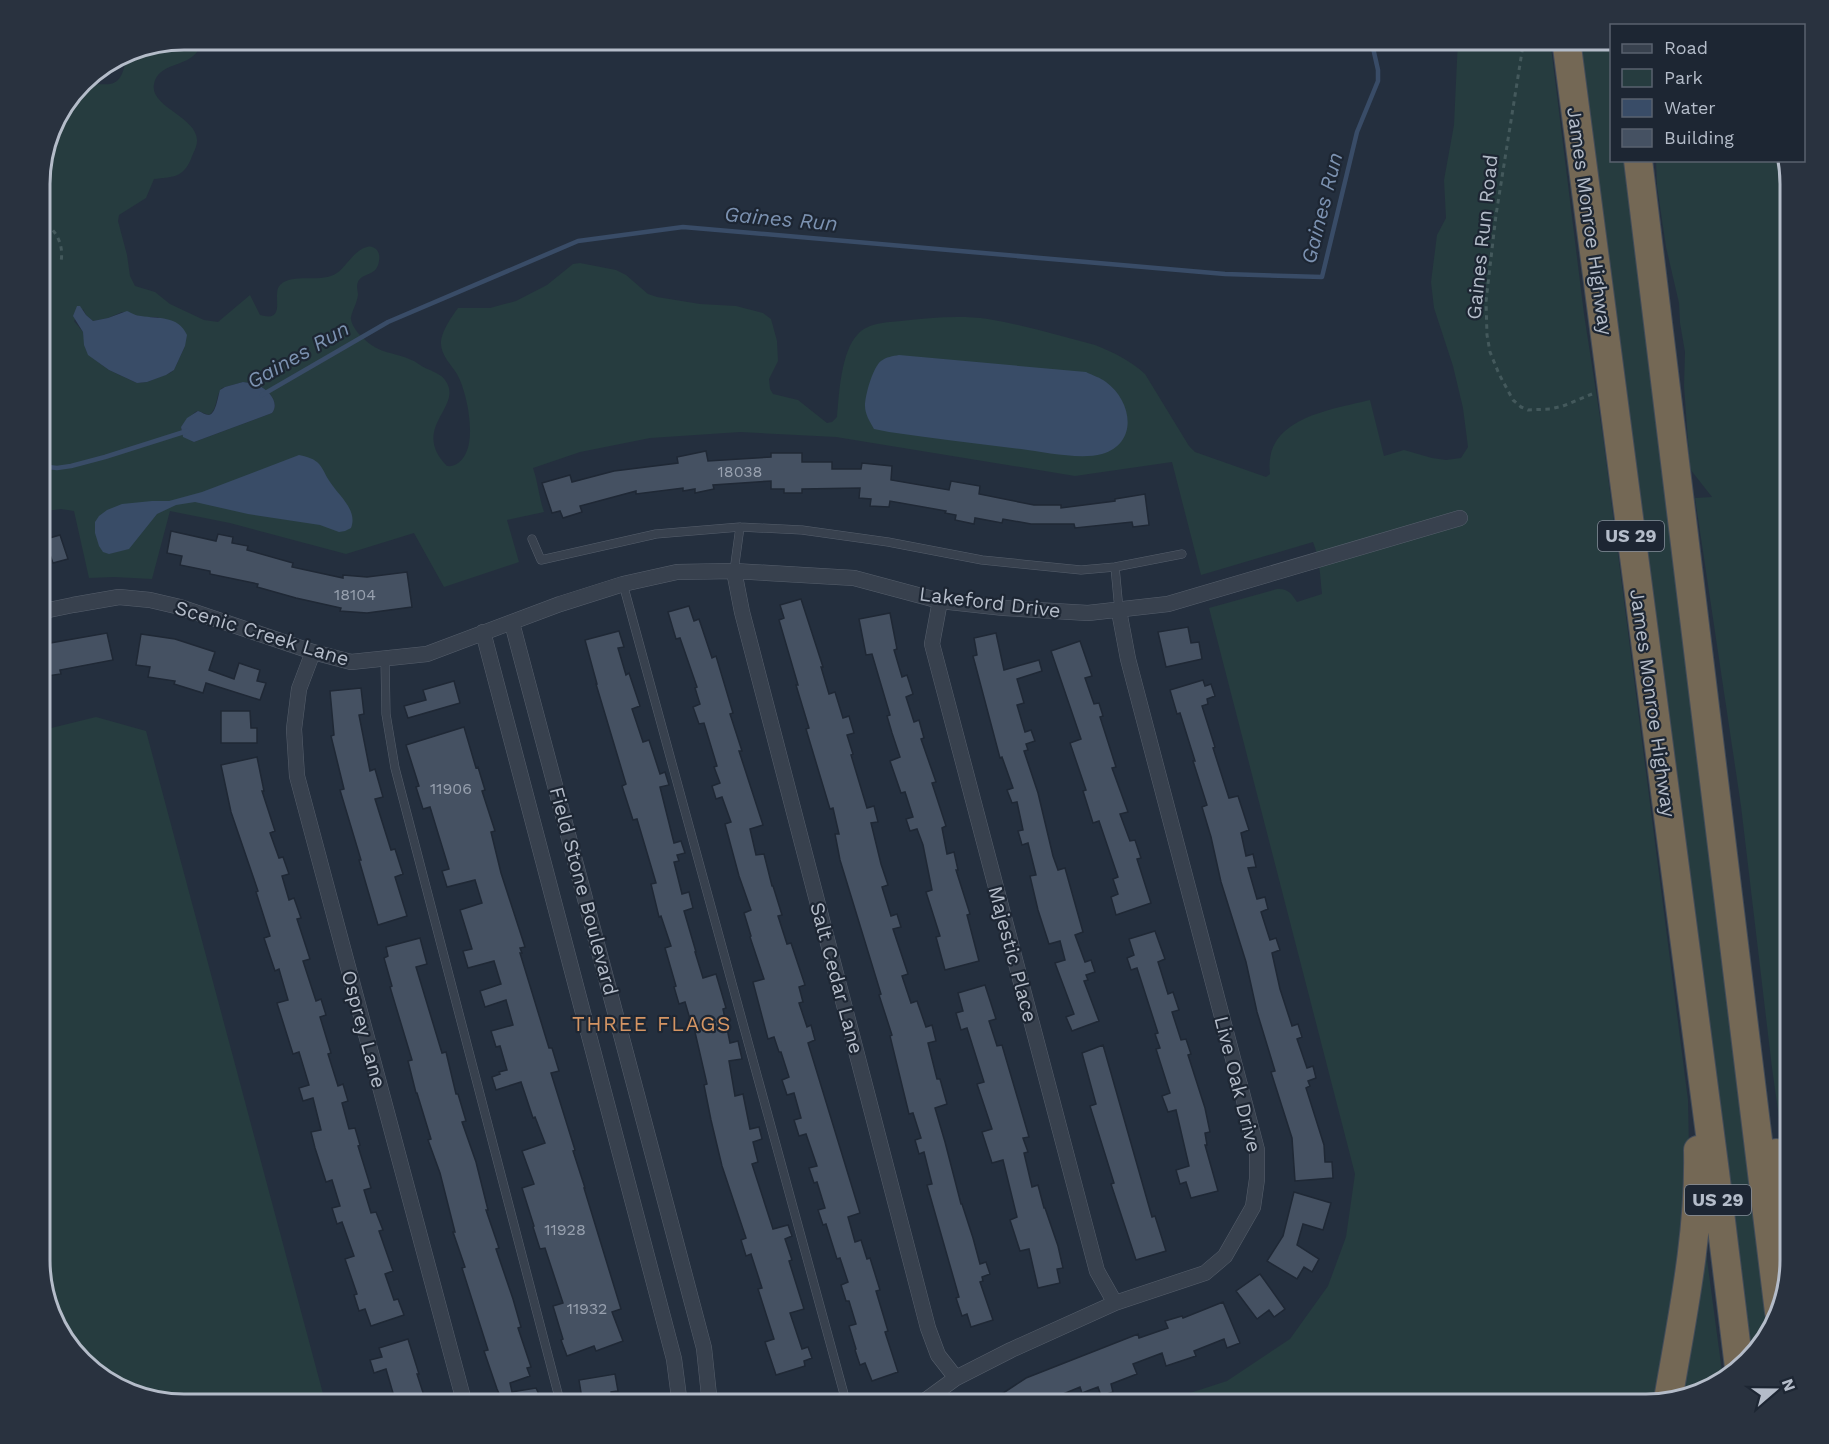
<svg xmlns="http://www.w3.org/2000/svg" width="1829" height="1444" font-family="'Work Sans',sans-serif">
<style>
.green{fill:#263c3f;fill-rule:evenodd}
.water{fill:#394c67}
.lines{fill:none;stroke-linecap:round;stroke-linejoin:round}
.stream{stroke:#394c67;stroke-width:4.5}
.building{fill:#455162;stroke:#1f2835;stroke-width:1.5}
.lane-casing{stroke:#565f6c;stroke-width:9}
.street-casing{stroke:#565f6c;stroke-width:16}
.highway-casing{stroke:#434c59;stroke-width:30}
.path{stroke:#44595c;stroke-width:3;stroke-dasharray:4.5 4.5;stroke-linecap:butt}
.lane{stroke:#38414e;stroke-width:8}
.street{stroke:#38414e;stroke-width:15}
.highway{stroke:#746855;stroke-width:28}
.labels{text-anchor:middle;stroke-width:4.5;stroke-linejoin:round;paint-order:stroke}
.number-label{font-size:16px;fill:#98a1af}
.shield{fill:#1d2633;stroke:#878f9c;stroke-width:1.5}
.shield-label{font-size:18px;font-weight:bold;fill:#b4bcc9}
.street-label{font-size:20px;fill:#b4bcc9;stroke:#1d2633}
.water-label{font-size:21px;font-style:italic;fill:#7c92b1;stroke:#1d2633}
.neighbourhood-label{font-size:21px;letter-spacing:1.5px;fill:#d59563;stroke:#1d2633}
.rim{fill:none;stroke:#b4bcc9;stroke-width:3}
</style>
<rect width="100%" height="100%" fill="#242f3e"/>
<path class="green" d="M184,39H202C201,43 199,48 197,52C186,67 158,63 154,84C149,107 198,117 197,141C197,147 193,153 191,159C183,178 172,177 154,179L146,198L119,215L118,221L127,255L130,276L135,286L155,292L170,304L204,320L218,322L250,295L260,315C288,323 271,294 280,285C293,272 320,284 337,273C347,266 354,250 367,247C371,246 373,247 376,249C379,252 380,256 379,261C377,277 362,272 358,282C356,286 358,291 358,295C357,303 352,311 351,317C350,322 355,329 358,333C379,356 390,350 414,361C419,364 424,368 430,370C434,372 442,375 445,380C465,407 409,427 447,466C455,467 461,462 465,455C476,436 467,392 457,374C451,364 440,355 441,341C442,331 452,316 458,308H490L516,301L547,285L573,264L580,263L616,270L626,275L648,294L657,297L700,304L736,306L763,313L771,319L777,341L778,361L769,379L770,389L773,394L798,400L827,423L832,422L837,417C839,394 841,351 858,334C868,323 887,322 901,321C929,318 959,315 988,319C1024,325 1060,336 1095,345C1113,352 1131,361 1145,374L1189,446L1195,452L1266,477L1270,474C1263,418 1330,410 1370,400L1384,456L1404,450L1432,458L1446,460L1461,458L1468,447L1463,408L1453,366L1434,308L1431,282L1437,235L1446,218L1444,180L1454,125L1458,39H1550L1584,314L1603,437L1688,1100L1690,1197L1658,1402L1645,1405H1153L1227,1381L1290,1339L1328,1286L1346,1237L1355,1174L1209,608L1277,589C1288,588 1292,594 1297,602L1322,594C1320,575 1320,560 1313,542L1201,575L1172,462L1075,476L836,437L740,432L650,438L580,452L533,468C538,483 539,497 544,512L507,520L519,562L444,587L414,533L346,554L230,523L170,511L152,579L114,577L89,578L74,511L61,509L39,512V174L54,120L83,82C118,87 121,87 128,50ZM83,309L86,315L93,321L108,318L122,312L141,317H158L185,346L174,370L170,373L147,382L137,383L109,370L93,358L86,350L83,332L74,321ZM243,382C248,383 254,383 258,385C269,390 280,403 272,413L194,442L182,435L181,427L195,412L198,411L209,415C218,409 215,396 222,388Z
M1579,39H1611L1612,160L1626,161L1771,1327L1754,1355L1751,1358Z
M1656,161H1785L1790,184V1163L1782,1139L1772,1068L1741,806L1695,498L1712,497L1690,469L1684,386L1685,352L1680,323L1679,303L1666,247L1657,186Z
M96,717L146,731L326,1405H184L129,1394L89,1369L54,1324L39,1269V731Z
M1702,1222L1723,1379L1709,1390L1676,1398Z"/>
<path class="water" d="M77,306H80L86,315L93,321L108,318L127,311C132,313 136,316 141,316C158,319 178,315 187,335L185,346L174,370L166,375L147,382L137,383L109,370L88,355L84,345L83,332L73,316Z
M899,355L1086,372C1092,375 1101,378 1106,382C1132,401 1139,443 1102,454C1080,460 1044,452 1021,449C977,444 933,438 889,432L874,429C870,422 865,414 865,406C865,395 873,367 881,361C886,357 893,356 899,355Z
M243,382C248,383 254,383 258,385C269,390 280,403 272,413L194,442L183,437L181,427L187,418L198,411C202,412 205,415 209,415C216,414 218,396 220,390L225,387Z
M299,455C305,456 312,458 317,462C323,467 325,475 330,482C339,496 358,510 351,528L345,531L339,532L320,525L248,514L195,502L176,505L157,514L129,549L109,554L103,552L99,546L95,533V522L99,516L107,510L122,504L152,501H169L202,492Z"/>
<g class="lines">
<path class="stream" d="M262,395L388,322L578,241L683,227L1225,274L1322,277L1357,132L1378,81V70L1371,39
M39,466L57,468L71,466L105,457L187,431"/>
</g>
<path class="building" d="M706,451L708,461L771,457V453H802V462H832V469H861L862,463L892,466L891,480L949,490L951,481L980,486L979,494L1034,505H1061V508L1115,501V499L1145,494L1149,525L1133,527L1132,522L1075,528L1074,524H1031L1003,519L1002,523L975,518L974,524L955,520L956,515L945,513L946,511L890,501L889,507L870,506L871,499L859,498L860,488L802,489V493H784V489H771V481L713,485L714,489L695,493V489L683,491V488L636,494V491L580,506L582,512L563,518L560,511L552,513L542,483L570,475L572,482L614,471L678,463L677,457Z
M171,531L216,541L218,534L233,537L232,543L248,546L247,550L293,563L292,567L343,578V575L367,577L407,572L412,607L367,613L340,611L341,608L296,598L257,587L258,584L210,574V571L180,565L182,556L167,553Z
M60,535L68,559L53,563L50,555L39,558V541Z
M801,599L823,667H821L829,694L835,692L843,718L849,716L854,733L847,735L853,754L851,755L867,808L874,806L878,822L871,823L881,864L888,885L882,887L891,916L897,914L901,927L893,929L908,974L902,976L911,1003L917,1001L926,1027L932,1025L936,1041L928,1043L937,1079H940L947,1104L935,1108L945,1142L961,1204H962L973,1238L980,1264L986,1262L990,1274L982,1277L983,1281L980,1282L993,1320L971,1327L967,1314L962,1316L956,1298L959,1297L927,1185L932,1184L924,1152L919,1154L915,1140L921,1138L913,1113L909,1114L890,1036L892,1035L879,995L881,994L840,860L835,834H839L833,808L830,809L806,729L809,728L796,685H798L779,620L784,618L780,605Z
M689,606L694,621L699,619L712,658L716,656L733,713L730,714L742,751H739L763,825L750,829L756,855L764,854L772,886H773L782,915L778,916L787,944L791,943L805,985L799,987L803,1002L799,1003L807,1027L811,1025L815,1040L808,1043L860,1213L848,1217L855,1242L861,1240L867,1259L870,1258L880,1290L876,1291L888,1331L885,1332L898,1372L872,1381L865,1363L860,1365L855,1350L856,1349L849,1326L856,1324L849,1301H846L841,1285L848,1282L840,1258L837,1259L826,1224L823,1225L818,1210L825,1208L817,1182L814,1183L809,1168L817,1166L806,1134L799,1136L794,1120L801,1118L794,1093L787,1095L782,1080L789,1077L781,1052H779L774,1037L768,1039L753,982L764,979L750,937L751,936L744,913L751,910L739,876L725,824L731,822L722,797L716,799L712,786L720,783L714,767L717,766L704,723L699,724L693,707L700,704L695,688L697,687L680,638L676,639L668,612Z
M890,613L897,649L894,650L902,677L907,675L913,694L906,697L914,722L919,720L924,738L921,739L936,782L932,783L946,826L942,828L947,854L954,852L958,870H956L970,914L967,915L979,961L945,970L936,937L940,936L926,892L932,890L923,845L917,829L910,831L906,819L913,817L905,792L901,793L890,761L900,757L892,733L887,716L890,715L872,654L866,655L859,619Z
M1188,627L1191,643L1199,642L1202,659L1166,667L1158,632Z
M619,631L624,647L618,648L626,675L629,673L640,706L632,709L643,742L649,740L660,774L665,772L669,785L660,787L674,843L681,841L685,853L677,855L679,861L674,862L682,894L689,892L693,908L684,911L696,952H695L703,978L716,974L726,1008L723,1009L730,1043L738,1041L742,1059L729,1061L735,1096L743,1094L750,1129L759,1127L762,1139L753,1142L758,1162L752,1164L773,1229L788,1225L792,1236L785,1239L792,1260L789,1261L804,1309L790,1313L802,1349L808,1347L812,1358L804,1361L805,1366L776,1375L765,1342L774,1339L758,1289L762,1288L751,1254L746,1256L741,1240L746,1238L722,1166L711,1120L704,1085L707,1084L692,1019H690L685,1002L679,1004L674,987L676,986L665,948L671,946L661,916L659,917L651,884L656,883L637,819L633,820L622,786L626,784L596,684H597L585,640Z
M107,633L113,660L60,670L61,674L47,676L46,668L39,669V645Z
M996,633L1004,670L1039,660L1042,671L1017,679L1024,703L1017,705L1025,732L1031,730L1035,741L1026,744L1028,750L1024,751L1038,793L1053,856L1058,870L1065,868L1083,932L1075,935L1085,962L1091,960L1095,972L1086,975L1088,980L1084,981L1099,1021L1072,1031L1066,1017L1074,1014L1055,963L1065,960L1060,941L1049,944L1038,910L1030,876L1036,875L1028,843L1022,845L1018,831L1023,830L1017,802L1012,803L1007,790L1013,788L1002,757L1000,758L973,656L977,655L974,638Z
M141,634L175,639L215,652L209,670L234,679L239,663L260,670L257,681L266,683L260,700L206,683L203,693L174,684L175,681L148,677L150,667L136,665Z
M1080,641L1092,676L1085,678L1094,704L1099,703L1103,716L1100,717L1116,767L1112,768L1128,812L1120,814L1130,841L1135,840L1141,858L1137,859L1151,903L1116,915L1111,897L1118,894L1113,879L1118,877L1099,821L1093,823L1083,791L1086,790L1070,743L1081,739L1051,651Z
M1203,680L1205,686L1211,684L1215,696L1207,699L1208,704L1202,706L1215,747L1213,748L1229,798L1238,796L1249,830L1241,833L1246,856L1253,854L1256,867L1248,868L1257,899L1265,897L1268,909L1261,912L1270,940L1276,938L1280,950L1272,953L1280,989L1292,1026L1298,1024L1302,1037L1297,1039L1307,1068L1313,1066L1316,1078L1308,1081L1310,1086L1306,1088L1324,1145L1325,1162H1332L1333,1178L1295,1181L1292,1138L1271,1072L1275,1071L1257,1012L1246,962L1221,882L1211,837L1202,807L1207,805L1193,761H1195L1180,713L1177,714L1170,690Z
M454,681L460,703L408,718L404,706L426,700L423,690Z
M361,688L364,714L359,715L370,771L375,769L383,797L375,799L391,850L395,849L403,874L395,877L407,916L378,925L359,860H361L340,790L344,789L331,736L334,735L330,691Z
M221,711H250L251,728H257V743H221Z
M464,727L476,768L478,767L485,790L482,791L495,831L491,832L501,873L525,947L520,948L522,953H520L549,1048H552L559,1071L551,1073L575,1150L573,1151L585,1188H584L621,1309L612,1312L623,1341L596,1351L594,1346L567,1356L561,1340L563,1339L553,1306L563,1303L545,1248L540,1249L533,1227L534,1226L522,1188L534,1184L522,1151L545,1143L535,1117L533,1118L521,1082L496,1090L492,1077L500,1074L499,1072L507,1070L500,1046L496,1047L491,1031L513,1025L506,1000L485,1007L480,991L501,984L494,961L468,968L463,951L472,949L460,910L482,903L475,880L447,887L442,871L449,869L430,807L423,809L416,787L419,786L406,745Z
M257,757L264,791H262L275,831L270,833L279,858L283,857L289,874L282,876L289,900L294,898L301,918L297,919L310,959L303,961L316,1001L321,999L326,1015L320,1017L331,1053L328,1054L338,1086L343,1084L348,1101L342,1103L349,1129L355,1128L360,1145L358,1146L371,1188L364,1190L371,1213L376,1212L383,1230L379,1231L393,1271L385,1274L394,1300L398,1299L404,1315L371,1326L365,1309L359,1311L354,1295L357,1294L345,1259L354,1256L342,1222L337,1224L332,1208L340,1206L332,1180L326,1182L315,1148L311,1132L321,1130L313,1098L303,1101L299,1088L309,1085L299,1052L293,1054L277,1003L288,1000L279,969L275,971L264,938L270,936L256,892L258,891L231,812L221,765Z
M1155,931L1165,959L1158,962L1168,994L1173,992L1179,1010L1172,1012L1181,1040L1186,1039L1191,1054L1188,1055L1205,1108L1210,1132L1205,1133L1207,1145H1205L1218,1191L1191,1198L1186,1182L1180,1184L1176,1170L1189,1166L1176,1110L1168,1112L1162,1096L1170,1093L1156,1049L1160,1048L1155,1034L1158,1033L1137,968L1131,970L1127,958L1134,955L1129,939Z
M420,938L427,964L416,967L442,1053L446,1052L456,1094H458L466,1121L462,1122L476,1162L488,1210H486L499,1248L496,1249L513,1299L521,1327L518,1328L531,1367L527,1368L530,1376L510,1383L512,1392L536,1388L544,1405H504L497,1389L484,1351L488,1350L462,1268L465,1267L453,1232H455L440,1173L428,1140L431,1139L417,1093H416L408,1061L412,1060L390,987L392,986L384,958L388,956L386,947Z
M985,985L996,1019L989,1021L997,1046L1002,1045L1029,1137L1023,1138L1028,1152L1024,1153L1032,1187L1038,1185L1044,1208H1045L1058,1246L1063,1268L1057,1269L1060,1283L1038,1288L1029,1249L1020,1251L1010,1220L1017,1217L1003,1160L992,1163L982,1132L992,1129L977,1084L984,1082L967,1028L961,1030L956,1013L963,1011L958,993Z
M1103,1045L1152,1217L1155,1216L1166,1251L1136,1260L1111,1184L1114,1183L1090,1106L1096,1104L1082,1053Z
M1294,1192L1331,1203L1323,1230L1303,1224L1297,1245L1319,1259L1312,1272L1304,1267L1297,1279L1267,1261L1283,1236Z
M1260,1274L1285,1309L1274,1317L1269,1310L1257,1319L1236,1291Z
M1223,1302L1240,1343L1227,1348L1224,1339L1194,1351L1196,1356L1166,1366L1162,1353L1133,1364L1137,1374L1111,1384L1113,1392L1101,1396L1098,1387L1082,1393L1080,1387L1056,1397L1059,1405H985L1026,1378L1138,1334L1139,1338L1168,1328L1165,1321L1182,1316L1183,1318Z
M408,1339L419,1374H417L427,1405H364L363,1403L393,1393L386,1369L374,1373L370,1360L382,1357L379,1348Z
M615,1374L618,1391L611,1392L612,1401L583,1405L579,1380Z"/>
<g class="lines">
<g class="lane-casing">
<path id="lane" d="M532,539L541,560L656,534L740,527L802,530L888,542L982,560L1081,570L1115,567L1182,554
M1115,567L1119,610
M734,571L740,527
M623,584L847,1405
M385,659L386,714L395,768L561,1405"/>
</g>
<g class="street-casing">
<path id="street" d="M734,571L742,612L928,1328L938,1355L956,1378
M940,601L932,644L1097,1271L1115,1303
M39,612L73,605L119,597L150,600L180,607L313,652L351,662L427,654L560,604L623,584L677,572L734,571L854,578L940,601L1004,608L1088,613L1168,604L1460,518
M512,623L704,1348L710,1405
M483,632L674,1359L680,1405
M313,652L299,689L294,729L297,776L465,1405
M919,1405L956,1378L1011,1350L1115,1303L1205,1273L1225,1256L1253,1207L1257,1179V1150L1128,659L1119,611"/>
</g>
<g class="highway-casing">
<path id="highway" d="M1566,39L1715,1172L1739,1367
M1638,160L1779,1312
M1776,1153L1790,1209
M1668,1400C1682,1318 1700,1233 1698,1150"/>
</g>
<path class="path" d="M1524,39L1496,215L1486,301L1487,335L1490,352L1499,374L1513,400L1521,407L1528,410L1550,409L1563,406L1592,394
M39,219C56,229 64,243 61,262"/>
<use href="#lane" class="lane"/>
<use href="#street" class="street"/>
<use href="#highway" class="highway"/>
</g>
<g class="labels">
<g class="number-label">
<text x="740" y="477">18038</text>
<text x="355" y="600">18104</text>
<text x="451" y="794">11906</text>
<text x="565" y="1235">11928</text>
<text x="587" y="1314">11932</text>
</g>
<g class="shield">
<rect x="1598" y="521" width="66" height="30" rx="4.5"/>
<rect x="1685" y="1185" width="66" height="30" rx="4.5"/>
</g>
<g class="shield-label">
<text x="1631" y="542">US 29</text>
<text x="1718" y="1206">US 29</text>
</g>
<g class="street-label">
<text transform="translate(1590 221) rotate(82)" y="7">James Monroe Highway</text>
<text transform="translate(1482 237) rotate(-84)" y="7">Gaines Run Road</text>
<text transform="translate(990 602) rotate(7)" y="7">Lakeford Drive</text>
<text transform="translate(262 633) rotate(17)" y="7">Scenic Creek Lane</text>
<text transform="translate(1653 703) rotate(82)" y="7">James Monroe Highway</text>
<text transform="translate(584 891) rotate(75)" y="7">Field Stone Boulevard</text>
<text transform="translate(1013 954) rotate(75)" y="7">Majestic Place</text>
<text transform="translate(837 978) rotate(75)" y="7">Salt Cedar Lane</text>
<text transform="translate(364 1029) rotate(75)" y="7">Osprey Lane</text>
<text transform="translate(1238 1084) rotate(76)" y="7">Live Oak Drive</text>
</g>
<g class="water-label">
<text transform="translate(1322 208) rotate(-76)" y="7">Gaines Run</text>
<text transform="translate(781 219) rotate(5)" y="7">Gaines Run</text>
<text transform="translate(298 355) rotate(-30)" y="7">Gaines Run</text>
</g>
<g class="neighbourhood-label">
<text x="652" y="1031">THREE FLAGS</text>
</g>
</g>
<path d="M0 0H1829V1444H0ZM184 50H1646A134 134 0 0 1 1780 184V1260A134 134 0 0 1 1646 1394H184A134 134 0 0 1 50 1260V184A134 134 0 0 1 184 50Z" fill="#29323f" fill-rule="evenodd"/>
<path class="rim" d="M184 50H1646A134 134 0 0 1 1780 184V1260A134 134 0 0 1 1646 1394H184A134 134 0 0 1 50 1260V184A134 134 0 0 1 184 50Z"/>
<rect x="1610" y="24" width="195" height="138" fill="#1d2633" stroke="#59626f" stroke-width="1.5"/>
<rect x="1622" y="44" width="30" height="9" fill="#38414e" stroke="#59626f" stroke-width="1.5"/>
<text x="1664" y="54" font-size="18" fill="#b4bcc9">Road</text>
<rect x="1622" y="69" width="30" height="18" fill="#263c3f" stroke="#59626f" stroke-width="1.5"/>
<text x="1664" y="84" font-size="18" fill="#b4bcc9">Park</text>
<rect x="1622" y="99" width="30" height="18" fill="#394c67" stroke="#59626f" stroke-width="1.5"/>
<text x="1664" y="114" font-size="18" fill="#b4bcc9">Water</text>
<rect x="1622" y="129" width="30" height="18" fill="#455162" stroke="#59626f" stroke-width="1.5"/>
<text x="1664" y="144" font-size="18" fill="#b4bcc9">Building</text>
<g transform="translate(1775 1390) rotate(70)" stroke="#1d2633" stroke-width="4.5" paint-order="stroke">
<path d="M0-4.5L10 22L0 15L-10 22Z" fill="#b4bcc9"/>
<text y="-9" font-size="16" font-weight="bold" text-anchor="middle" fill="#b4bcc9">N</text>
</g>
</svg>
